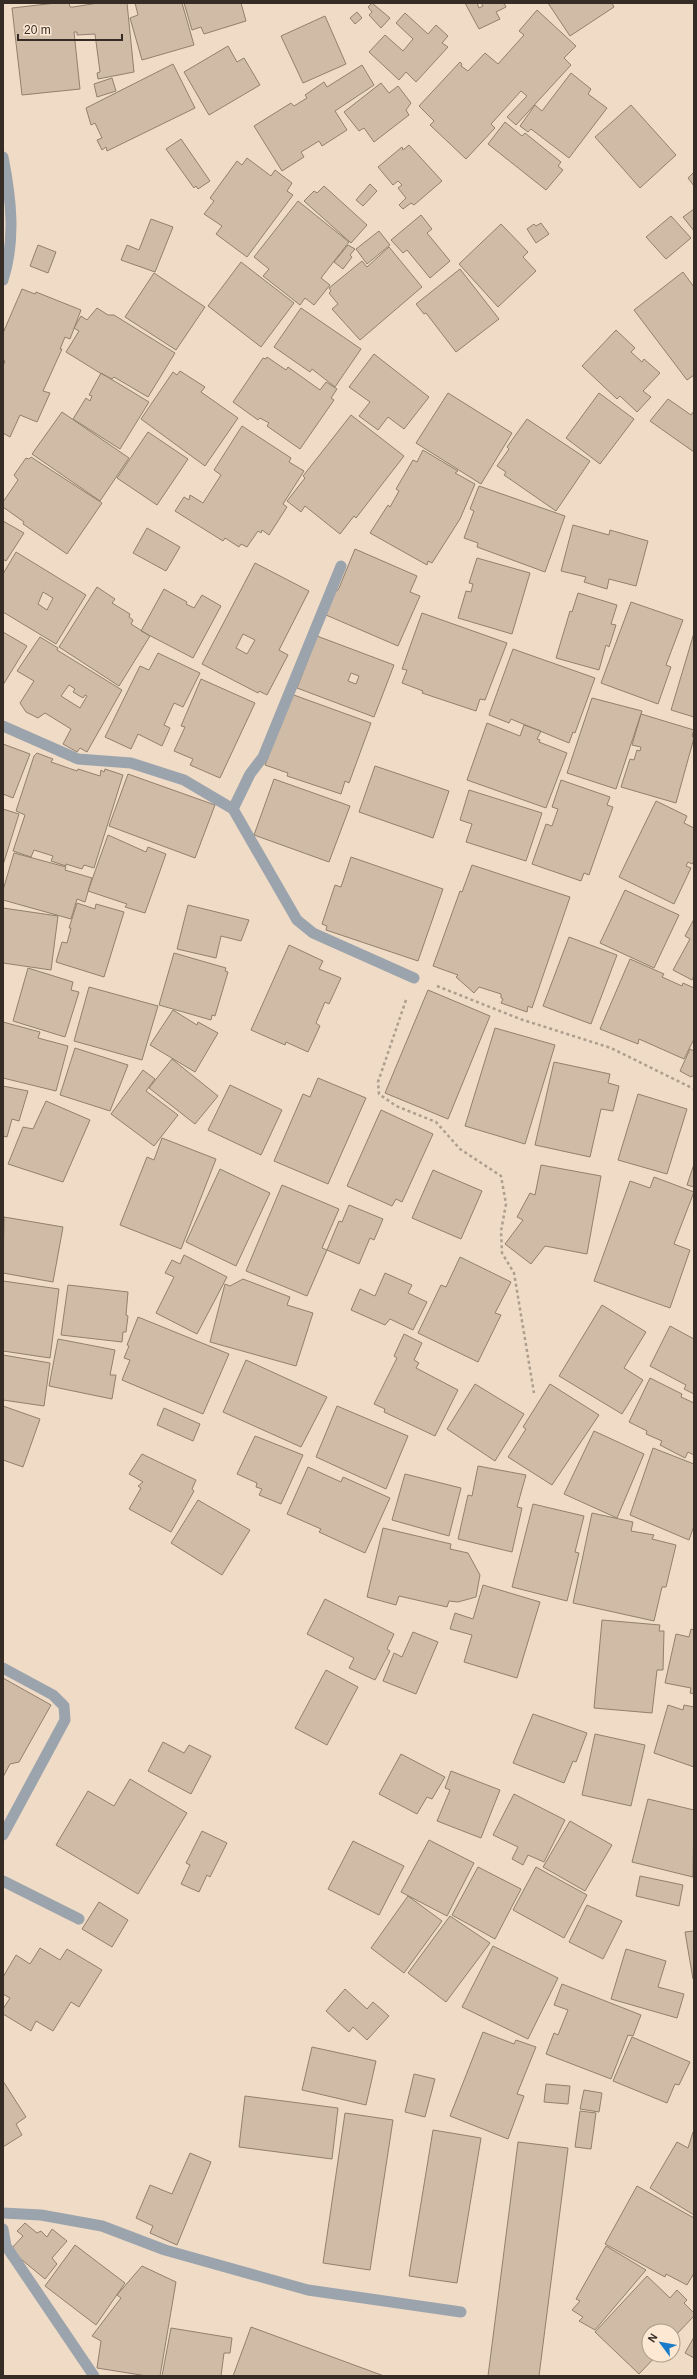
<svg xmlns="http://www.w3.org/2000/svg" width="697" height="2379" font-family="Helvetica,sans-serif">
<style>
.building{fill:#cfbba6;stroke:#93806d;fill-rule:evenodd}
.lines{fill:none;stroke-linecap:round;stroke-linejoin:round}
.path{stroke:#ae9e8e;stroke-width:2.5;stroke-dasharray:3 3;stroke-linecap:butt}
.service{stroke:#9ba4ac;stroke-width:11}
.minor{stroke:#9ba4ac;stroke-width:11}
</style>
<rect width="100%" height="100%" fill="#efdbc6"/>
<path class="building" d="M56,3H69L70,7H73L98,3H127L134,72L98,79L97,73L100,72L95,34L77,35V32H74L80,89L22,95L12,8Z
M135,3H182L194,45L142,60L130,18L138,15Z
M184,3H241L246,21L204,34L201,27L192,30Z
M372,3L390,18L381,28L369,15L372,12L368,7Z
M465,3H477L479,8L483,6L481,3H504L506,7L496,12L500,19L479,29Z
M548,3H612L614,7L570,36Z
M537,10L576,46L564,58L571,65L516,125L507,117L527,96L521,91L491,124L495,128L466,159L430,125L434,121L419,106L460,62L462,64L461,66L468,71L485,53L498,64L524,35L519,31Z
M357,12L362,18L355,24L350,18Z
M405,13L428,34L436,25L448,36L442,43L448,47L416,82L406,72L399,80L369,52L385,35L403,51L413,39L396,23Z
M325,16L346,64L303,83L281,36Z
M228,46L237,62L244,58L260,85L209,115L184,72Z
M173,64L195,108L107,151L106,147L102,150L97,140L102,138L95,123L91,125L86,108Z
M362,65L374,85L335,111L347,130L322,146L319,141L301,152L304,157L282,171L254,126L291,103L294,106L307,98L305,95L324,82L327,87Z
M571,73L591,89L588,94L607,108L569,158L531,129L528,132L520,126L535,105L542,111Z
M112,78L116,91L97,97L94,84Z
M381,83L389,93L398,86L411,103L406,110L409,115L374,142L364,128L359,131L344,112Z
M631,105L676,155L640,188L595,137Z
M505,122L522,136L525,133L561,162L558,166L563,170L546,190L488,144Z
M181,139L210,181L198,189L196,186L194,188L166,149Z
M409,145L442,181L414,205L411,203L403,209L399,205L406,198L398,188L402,185L398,181L393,185L378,167L402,147L403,150Z
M247,158L271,176L275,170L292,183L287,191L293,195L247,257L216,234L222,226L204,214L214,201L210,198L237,161L242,165Z
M694,172V186L688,178Z
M370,184L377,191L363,206L356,200Z
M324,186L367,225L351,243L304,201L314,191L317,193Z
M298,201L349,242L321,278L330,285L314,305L305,298L300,305L263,276L269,269L254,257Z
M694,209V231L683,217Z
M421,215L432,229L427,233L450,261L430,278L407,250L403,253L391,240Z
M671,216L691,238L666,259L646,237Z
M151,219L173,227L155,272L121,260L127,245L139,250Z
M541,223L549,234L536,243L527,229L534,224L536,226Z
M501,224L528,252L523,257L536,271L498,307L459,264Z
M379,231L390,245L367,264L356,249Z
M38,245L56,252L48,273L30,266Z
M348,245L355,249L350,255L352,257L343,269L334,262Z
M389,247L422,287L360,340L332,309L338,304L329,293L331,291L329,288L362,261L367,267Z
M241,262L294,303L261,347L208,306Z
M460,269L499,319L456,352L426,313L424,314L416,304Z
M683,272L694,287V375L687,380L634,310Z
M154,273L205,307L176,350L125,317Z
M22,289L35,294L36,292L81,310L70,339L65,337L60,349H62L43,391L50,393L37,422L20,415L10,437L3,433V366L5,361L3,360V333Z
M97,308L108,315H114L175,353L148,397L114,377L112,379L100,373L66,352L79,331L74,328L81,316L87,320Z
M301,308L361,349L335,387L312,369L310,372L274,347Z
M616,330L635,348L631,352L642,362L644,359L660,373L643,391L651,397L637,412L620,396L617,399L582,366Z
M374,354L429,397L404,429L388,417L378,430L359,416L370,402L349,387Z
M267,357L286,370L288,367L320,390L326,382L337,389L331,398L334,400L300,449L267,426L269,423L260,418L258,420L233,402L263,358L266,359Z
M180,371L205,387L201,392L238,418L205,466L141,419L173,372L177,375Z
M101,373L149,402L120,449L73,419L86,398L90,401L92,396L89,395Z
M448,393L512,433L481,484L416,443Z
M599,393L634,419L600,464L566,438Z
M668,399L691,415L694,411V452L650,421Z
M62,412L129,458L100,501L32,454Z
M351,415L404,456L356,518L354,516L340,534L305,506L301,512L287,501L305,478L303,476Z
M527,419L590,461L556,511L504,475L506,472L497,466L509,449L507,447Z
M242,426L291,458L289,462L304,471L283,504L287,507L269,535L262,530L261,533L258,531L247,547L241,544L239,547L225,538L223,541L175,511L184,497L189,500L190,495L203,503L221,475L214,470Z
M148,432L188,459L157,505L117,478Z
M423,450L458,471L455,473L475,484L460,519L432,563L428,561L427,565L370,533L388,505L390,507L399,491L396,489L413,460L417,462Z
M31,457L102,503L67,554L23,524L24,522L3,507V502L18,480L14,475L26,458L29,459Z
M479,486L565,516L545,572L477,547L478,543L464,538L474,511L470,509Z
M3,521L24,533L6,561L3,559Z
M573,525L609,535L610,530L648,541L636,586L609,579L607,589L584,582L586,577L561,571Z
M147,528L180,547L166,571L133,553Z
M355,549L417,576L410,592L420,596L398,646L326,615L332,589L337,591L339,588Z
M16,552L86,595L56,644L3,612V574ZM43,592L53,598L47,610L38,604Z
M477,558L530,573L512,634L458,618L466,591L471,592L473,584L469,583Z
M255,563L309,591L279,650L288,655L267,695L259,691L258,693L202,664ZM243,634L255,640L247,654L236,648Z
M97,587L115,599L112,603L130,614L129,617L133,620L131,624L150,636L119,686L59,647Z
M164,589L187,602L186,604L194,608L202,595L221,606L193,658L141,631Z
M578,593L617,605L611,624L616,625L609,647L606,645L599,670L556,658L570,611L572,612Z
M631,602L683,620L666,665L671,667L658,704L601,683Z
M422,613L507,643L485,700L480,699L476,711L422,693L423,691L402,683L407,670L402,669Z
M3,632L27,646L3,685Z
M694,633V717L671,710Z
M317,636L394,665L374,717L297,688ZM351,673L359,676L356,684L348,681Z
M40,637L58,648L57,650L122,690L87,752L80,748L77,752L63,744L71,729L45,713L38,718L26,712L20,703L34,681L17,671ZM69,685L75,689L73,692L83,698L85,695L87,696L80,708L61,696Z
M513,649L595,678L575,733L573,732L569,743L511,719L509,723L489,715Z
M158,653L200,673L183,707L174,703L164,725L170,728L162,746L138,734L131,749L105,737L140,666L149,670Z
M201,679L255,703L220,778L190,765L193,759L174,751L185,727L181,726Z
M291,694L371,723L349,783L345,781L341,794L287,776L288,773L265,765Z
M592,698L642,711L616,789L567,773Z
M641,714L694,730L692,736L694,738L676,803L621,787L630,759L634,760L637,750L640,751L641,747L632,745Z
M487,723L520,736L524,725L541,731L537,739L540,740L539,742L567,753L546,808L467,780Z
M3,744L30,754L13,798L3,794Z
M37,753L53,759L51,762L77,771L78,769L100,776L101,770L104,772L105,769L123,775L94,868L84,865L82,869L66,864V866L51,861L53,856L34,850L31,857L13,851L25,815L16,811L34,756Z
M375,766L449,791L433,838L359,812Z
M128,774L215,805L195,858L109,826Z
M274,779L350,806L329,862L254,835Z
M561,780L610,797L607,805L613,807L589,875L584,873L581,881L532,864L546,824L552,826L558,809L552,807Z
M469,790L542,813L526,861L466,842L472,824L460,820Z
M656,801L687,816L684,823L694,828V861L692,864L688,862L686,866L691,868L674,904L619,877Z
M3,809L19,814L3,865Z
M108,835L146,852L148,847L166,854L145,913L125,907L127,904L88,891Z
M14,853L66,867L65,870L92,878L85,902L77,899L71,919L3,900V890Z
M351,857L443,889L418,961L326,930L327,926L322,924L335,885L341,887Z
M472,865L570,897L532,1008L528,1006L527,1012L501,1003L503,999L501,998V994L479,987L474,993L456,977L458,975L433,966L460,891L462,892Z
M625,890L679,915L654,968L600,943Z
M77,903L95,909L96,904L124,912L104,977L56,962L62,942L67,943L71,928H69Z
M188,905L249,920L241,941L221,936L216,958L177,949Z
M3,908L58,916L51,970L3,963Z
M694,919V976L692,980L673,970L690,939L685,936Z
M569,937L617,955L591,1024L543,1006Z
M289,945L323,961L319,969L341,978L329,1004L325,1002L316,1023L320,1026L308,1052L286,1042L285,1045L251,1030Z
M174,953L226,968L225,971L228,972L215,1016L212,1015L211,1020L159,1005Z
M630,959L664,974L662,977L682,986L683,983L694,988V1039L684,1059L639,1039L638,1044L600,1029Z
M28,968L73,982L71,990L79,992L65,1037L13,1021Z
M89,987L158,1006L142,1060L74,1041Z
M428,990L490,1016L448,1119L385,1093Z
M173,1010L197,1025L198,1022L218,1033L195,1072L150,1045Z
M3,1022L40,1032L38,1038L68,1046L56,1091L3,1078Z
M495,1028L555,1045L525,1144L465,1126Z
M75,1048L128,1065L110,1111L60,1095Z
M690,1049L694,1051V1075L691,1077L680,1071Z
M172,1059L218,1096L195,1124L149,1088Z
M554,1062L610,1074L608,1083L619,1086L613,1111L601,1109L590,1157L535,1145Z
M143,1070L155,1079L146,1091L178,1115L154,1146L111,1114Z
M318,1078L366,1098L328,1184L274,1161L303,1094L310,1097Z
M230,1085L282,1110L261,1155L208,1130Z
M3,1086L28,1091L19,1121L12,1119L7,1137L3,1136Z
M638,1094L687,1109L667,1174L618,1160Z
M46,1101L90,1120L63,1182L8,1164L23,1127L33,1129Z
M381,1110L433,1134L402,1202L396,1199L392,1206L347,1186Z
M162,1138L216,1159L181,1249L120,1225L147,1157L154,1160Z
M694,1164V1187L687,1185Z
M541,1165L601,1176L587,1254L545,1246L531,1264L505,1244L523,1220L517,1217L530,1193L535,1195Z
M220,1169L270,1193L236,1266L186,1242Z
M433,1170L482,1191L461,1239L412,1218Z
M654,1177L694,1192L674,1244L690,1250L670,1308L594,1281L630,1181L650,1188Z
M282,1185L339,1209L322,1248L327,1250L307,1296L246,1271Z
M349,1205L383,1219L374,1240L370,1238L359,1264L327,1250L339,1221L342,1222Z
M4,1217L63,1227L53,1282L3,1273Z
M184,1255L227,1277L197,1334L156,1313L174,1277L165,1273L172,1260L180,1264Z
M460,1257L511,1282L495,1313L501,1315L478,1362L418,1333L441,1285L446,1287Z
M385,1273L412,1285L408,1293L427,1302L413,1330L390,1319L385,1325L351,1310L360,1289L375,1296Z
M243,1279L290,1297L287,1305L313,1313L296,1366L210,1342L225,1284L230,1286Z
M3,1281L59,1289L50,1358L3,1351Z
M68,1285L128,1292L126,1315L128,1316L126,1332H123L122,1342L61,1335Z
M602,1305L646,1332L624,1368L643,1380L622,1414L559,1376Z
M138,1317L229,1354L203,1414L122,1380L130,1360L124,1358L129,1346L127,1345Z
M670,1326L694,1339V1394L684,1389L686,1385L650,1366Z
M404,1334L422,1343L414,1360L419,1363L416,1368L458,1390L435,1436L384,1412L385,1409L374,1404L397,1358L394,1356Z
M58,1339L115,1350L110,1375H116L112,1399L49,1386Z
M3,1355L50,1363L44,1406L3,1400Z
M246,1360L327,1397L301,1447L223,1412Z
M650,1378L682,1394L681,1397L694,1403V1455L688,1452L685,1458L660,1445L662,1441L646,1434L647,1431L629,1422Z
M475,1384L524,1414L495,1461L447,1429Z
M550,1384L599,1415L552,1485L508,1457L526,1429L523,1427Z
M3,1406L40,1419L23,1467L3,1460Z
M337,1406L408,1436L386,1489L316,1457Z
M164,1408L200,1424L193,1441L157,1425Z
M594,1431L644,1454L617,1518L564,1494Z
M255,1436L303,1455L281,1504L259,1495L262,1489L256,1487L257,1483L237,1474Z
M653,1448L694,1464V1526L689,1540L630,1515Z
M142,1454L196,1480L192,1489L194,1491L171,1532L129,1509L141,1488L138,1486L143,1482L129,1474Z
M478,1466L526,1475L517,1507L522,1508L512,1552L458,1539L468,1495L472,1496Z
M308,1467L341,1482L343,1477L390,1498L365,1553L319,1532L321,1529L287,1514Z
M405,1474L461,1488L449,1536L392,1520Z
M198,1500L250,1530L222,1575L171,1543Z
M533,1504L584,1516L575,1552L579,1553L567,1601L512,1587Z
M592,1513L633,1522L631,1531L654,1535L652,1539L676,1545L666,1587H662L654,1621L573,1603Z
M383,1528L451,1544L450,1549L468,1553L480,1575L476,1597L458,1602L449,1601L447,1607L399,1596L396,1605L367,1597Z
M483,1585L540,1602L517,1678L464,1662L472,1635L450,1629L455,1613L473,1619Z
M325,1599L394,1634L387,1649L390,1651L375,1680L349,1668L354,1658L307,1634Z
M602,1620L660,1625L659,1631H664L663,1670H657L652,1713L594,1708Z
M691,1629L694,1630V1694L690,1693L691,1688L665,1683L676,1634L689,1637Z
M413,1632L438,1642L416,1694L383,1681L394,1653L402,1657Z
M326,1670L358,1687L327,1745L295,1728Z
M3,1678L51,1705L19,1762L10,1764L3,1777Z
M668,1705L683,1710L684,1705L694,1707V1767L654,1753Z
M533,1714L587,1733L576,1762L573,1761L564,1783L513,1763Z
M595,1734L645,1745L631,1806L582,1795Z
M163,1742L184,1753L189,1745L211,1756L191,1794L148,1771Z
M401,1754L445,1777L432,1799L427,1797L417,1814L379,1794Z
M451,1771L500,1790L481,1838L437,1821L450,1790L445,1788Z
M130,1779L187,1813L138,1894L56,1845L88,1791L114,1806Z
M514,1794L565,1820L544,1862L528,1855L523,1865L512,1859L518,1847L493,1835Z
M648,1799L694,1810L693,1877L632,1862Z
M570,1821L612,1845L585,1891L543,1867Z
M202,1831L227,1843L210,1877L207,1875L199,1892L181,1884L190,1865L186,1863Z
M429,1840L474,1863L447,1916L401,1892Z
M353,1841L404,1866L379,1915L328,1889Z
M478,1867L521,1889L495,1939L452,1915Z
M536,1867L587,1895L564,1938L513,1910Z
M640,1876L683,1885L679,1906L636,1896Z
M408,1896L442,1921L404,1973L371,1948Z
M99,1902L128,1920L112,1947L82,1929Z
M587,1905L622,1921L603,1959L569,1942Z
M450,1916L490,1943L446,2002L408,1973Z
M694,1931V1978L693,1979L685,1932Z
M493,1946L558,1978L528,2039L462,2007Z
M40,1948L60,1960L67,1949L102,1970L79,2007L71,2002L53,2031L36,2021L31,2031L3,2014V2009L10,1998L3,1994V1977L16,1955L30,1964Z
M626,1949L666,1961L658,1987L684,1994L677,2018L611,1999Z
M562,1984L641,2015L633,2036L628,2035L611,2079L546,2054L554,2033L558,2035L568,2010L554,2005Z
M345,1989L367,2009L373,2002L389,2016L367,2040L353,2027L349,2032L326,2011Z
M483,2032L514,2044L516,2040L536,2047L517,2094L524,2096L508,2139L450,2116Z
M632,2037L690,2062L679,2085L675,2084L667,2103L613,2081Z
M312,2047L376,2061L366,2105L302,2090Z
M414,2074L435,2079L425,2117L405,2112Z
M3,2081L26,2117L16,2124L22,2135L3,2147Z
M546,2084L570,2086L568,2104L544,2102Z
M584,2090L602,2093L599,2112L580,2109Z
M245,2096L338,2108L332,2159L239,2147Z
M580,2111L596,2113L591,2149L575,2147Z
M345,2113L393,2120L370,2270L323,2263Z
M433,2130L481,2138L457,2283L409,2276Z
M693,2132H694V2215L650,2188L677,2142L688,2148Z
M518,2142L568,2148L539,2376H488Z
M190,2153L211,2162L177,2245L150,2233L153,2226L136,2218L150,2185L172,2194Z
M637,2186L694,2218V2273L687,2285L666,2274L665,2277L605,2244Z
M25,2223L37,2233L41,2231L47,2237L52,2229L67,2241L52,2258L57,2264L45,2279L10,2250L23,2236L17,2231Z
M75,2245L125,2283L96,2325L45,2286Z
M606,2246L646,2270L595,2330L579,2321L583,2317L572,2310L580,2301L576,2299Z
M142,2266L176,2282L160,2376H147L97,2368L101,2341L92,2336L121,2298L117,2295Z
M647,2276L670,2298L677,2290L687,2300L684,2303L694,2313V2316L673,2338V2331H649V2355H657L639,2374L595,2332Z
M251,2327L384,2376H233Z
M171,2328L232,2338L230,2353H224L221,2376H162Z
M694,2337V2358L685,2353Z"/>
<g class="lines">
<path class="path" d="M437,986L520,1019L611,1048L694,1089
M406,1000L378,1082L379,1094L396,1106L436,1122L460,1149L501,1176L506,1204L501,1231L502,1253L514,1273L534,1393"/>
<path class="service" d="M3,1668L53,1695L64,1706L65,1720L3,1835
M3,1881L79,1919"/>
<path class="minor" d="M3,157C11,197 16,240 3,280
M3,726L78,759L131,763L184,780L233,809L297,920L313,933L414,978
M233,809L250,774L263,757L341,566
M3,2213L41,2215L102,2226L165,2250L308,2290L461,2312
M3,2229L6,2246L94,2376"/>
</g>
<rect width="697" height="2379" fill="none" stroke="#352d25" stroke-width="8"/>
<g transform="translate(661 2343) rotate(302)"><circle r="19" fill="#fde8d3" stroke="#ad9d8d"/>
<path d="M0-3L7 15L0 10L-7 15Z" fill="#1a7cc8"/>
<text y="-6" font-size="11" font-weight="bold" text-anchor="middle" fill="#352d25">N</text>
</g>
<path d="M18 34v6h104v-6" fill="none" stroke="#352d25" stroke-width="2"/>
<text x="24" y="34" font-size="12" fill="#352d25" stroke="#fde8d3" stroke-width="3" paint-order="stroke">20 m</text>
</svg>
